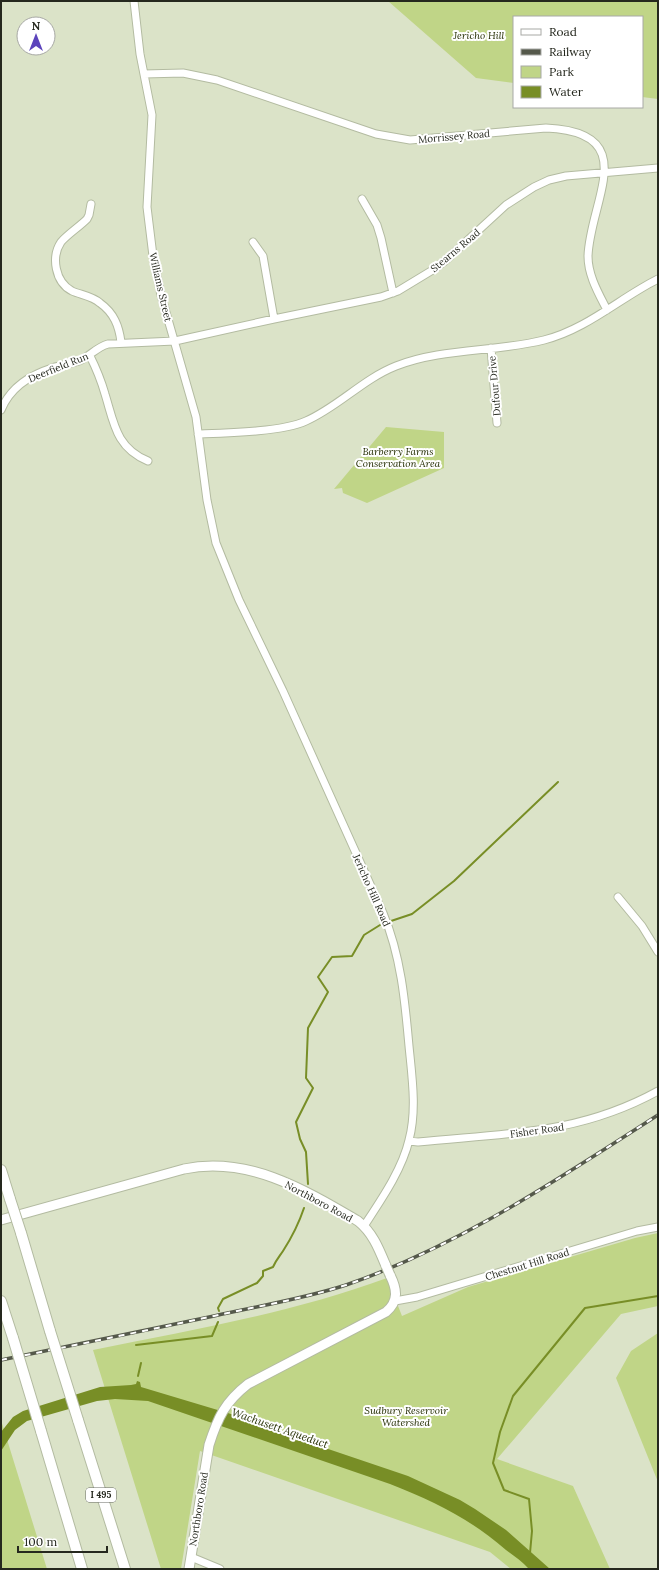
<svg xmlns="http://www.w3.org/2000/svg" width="659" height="1570" font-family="Lora,serif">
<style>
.green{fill:#c0d587}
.water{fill:#788e26}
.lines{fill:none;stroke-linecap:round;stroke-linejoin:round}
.stream{stroke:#788e26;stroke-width:2}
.minor-casing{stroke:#b3bba1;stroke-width:9}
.major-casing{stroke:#b3bba1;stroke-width:11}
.highway-casing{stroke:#b3bba1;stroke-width:12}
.minor{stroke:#fff;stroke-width:7}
.major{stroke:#fff;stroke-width:9}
.highway{stroke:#fff;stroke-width:10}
.rail-casing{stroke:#55594b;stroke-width:3.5}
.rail{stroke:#fff;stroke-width:2;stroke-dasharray:6;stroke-linecap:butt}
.major-bridge-casing{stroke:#b3bba1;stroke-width:11;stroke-linecap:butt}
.highway-bridge-casing{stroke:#b3bba1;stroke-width:12;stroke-linecap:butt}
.major-bridge{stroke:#fff;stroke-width:9}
.highway-bridge{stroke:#fff;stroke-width:10}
.labels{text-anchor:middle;stroke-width:4;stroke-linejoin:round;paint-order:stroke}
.shield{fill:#fff;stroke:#666862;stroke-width:1}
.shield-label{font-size:9px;font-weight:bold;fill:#25281e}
.park-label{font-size:10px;font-style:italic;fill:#252e03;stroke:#fff}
.street-label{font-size:10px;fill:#25281e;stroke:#fff}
.water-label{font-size:11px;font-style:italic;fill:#2b3409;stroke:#fff}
</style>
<rect width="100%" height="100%" fill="#dbe3c8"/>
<path class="green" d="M388,1H658V99L642,97V17H514V83L476,78Z
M386,427L444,432V468L367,503L343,493L342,488L334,489Z
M658,1233V1306L621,1314L497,1459L573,1486L610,1569H511L490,1552L200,1451L181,1569H161L93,1350C192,1330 292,1313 387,1278L402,1316L468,1287L635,1238Z
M658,1333V1482L616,1378L631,1351Z
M1,1420L47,1569H1Z"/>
<path class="water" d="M137,1381L140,1382L141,1387L231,1414L272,1430L408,1476L460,1500L475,1509L506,1530L550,1569H529C522,1561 514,1556 506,1550C469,1518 435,1502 390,1484L148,1401L115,1399L97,1401L27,1421L15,1430L1,1451V1432L13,1417L23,1411L100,1387L131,1385L136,1384Z"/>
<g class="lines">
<path class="stream" d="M391,921L412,914L454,881L558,782
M308,1184L306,1152L300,1139L296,1122L313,1088L306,1078L308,1028L328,992L318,977L332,957L352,956L364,935L380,925
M219,1311L218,1308L223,1299L257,1283L263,1276V1271L273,1267C276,1260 279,1257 283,1251C292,1237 299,1223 304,1208
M136,1345L212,1336L218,1322
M138,1376L141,1363
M530,1553L532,1531L529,1499L504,1490L493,1463L500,1432L513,1396L585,1308L658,1296"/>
<g class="minor-casing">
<path id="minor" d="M134,1L140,54L152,115L147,207L153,256L161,295L196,417L207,500L216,543L239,600L283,691L383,913C401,956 405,1001 409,1046C412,1077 417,1110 409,1140C402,1170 381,1200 364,1226
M144,74L183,73L217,80L376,134L410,140L546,128C643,132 590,200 588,256C588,276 599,294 607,310
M362,199L377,225L381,238L393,293
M91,204L89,215L87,219C79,227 68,234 61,242C51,257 55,282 72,291C81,295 92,296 100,303C114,313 119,326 121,342
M253,242L263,256L274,319
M491,348L497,423
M90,356C96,368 101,380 105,394C114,423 116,448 148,461
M1,410C10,388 30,375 52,368C61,365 70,364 79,361C90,356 97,347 108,344L175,341L274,319L381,297L398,291L431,271L445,261L506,205L534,187L549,180L566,176L658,168
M198,434C226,433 282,432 306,421C338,407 363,379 396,366C441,348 497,352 544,340C587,329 620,298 658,279
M618,897L642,926L658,952
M409,1141L418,1142C506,1133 578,1135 658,1091
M395,1301L417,1297L637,1231L658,1227
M191,1557L220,1569"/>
</g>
<g class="major-casing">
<path id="major" d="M1,1220L184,1169C247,1155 305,1190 358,1221C373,1233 379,1249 386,1266
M189,1569L209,1445C218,1417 225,1402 248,1384L386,1312C399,1301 397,1289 390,1275"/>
</g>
<g class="highway-casing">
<path id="highway" d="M1,1170L10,1199
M21,1233L50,1331
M1,1301L13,1338
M78,1420L125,1569
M41,1431L82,1569"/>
</g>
<use href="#minor" class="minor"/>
<use href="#major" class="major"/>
<use href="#highway" class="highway"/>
<g class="rail-casing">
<path id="rail" d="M1,1360C72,1346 143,1331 214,1316C258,1306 303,1299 346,1285C459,1246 558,1179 658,1115"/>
</g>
<use href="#rail" class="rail"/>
<g class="major-bridge-casing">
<path id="major-bridge" d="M386,1266L390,1275"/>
</g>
<g class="highway-bridge-casing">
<path id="highway-bridge" d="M10,1199L21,1233
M50,1331L78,1420
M13,1338L41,1431"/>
</g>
<use href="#major-bridge" class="major-bridge"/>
<use href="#highway-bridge" class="highway-bridge"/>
</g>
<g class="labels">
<rect class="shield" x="86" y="1488" width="30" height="14" rx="3"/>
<g class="shield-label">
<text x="101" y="1498">I 495</text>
</g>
<g class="park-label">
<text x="479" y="39">Jericho Hill</text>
<text x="398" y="455">Barberry Farms<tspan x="398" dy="12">Conservation Area</tspan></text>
<text x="406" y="1414">Sudbury Reservoir<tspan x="406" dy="12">Watershed</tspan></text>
</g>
<g class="street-label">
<text transform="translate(454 136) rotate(-5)" y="4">Morrissey Road</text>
<text transform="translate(455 250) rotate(-40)" y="4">Stearns Road</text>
<text transform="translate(161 287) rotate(77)" y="4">Williams Street</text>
<text transform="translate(58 367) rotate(-22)" y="4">Deerfield Run</text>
<text transform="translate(494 386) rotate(-95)" y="4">Dufour Drive</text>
<text transform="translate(372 890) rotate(66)" y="4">Jericho Hill Road</text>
<text transform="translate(537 1130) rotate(-8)" y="4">Fisher Road</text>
<text transform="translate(319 1201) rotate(28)" y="4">Northboro Road</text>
<text transform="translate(527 1264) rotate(-17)" y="4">Chestnut Hill Road</text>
<text transform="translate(198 1509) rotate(-81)" y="4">Northboro Road</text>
</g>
<g class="water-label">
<text transform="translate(280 1428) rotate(19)" y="4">Wachusett Aqueduct</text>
</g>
</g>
<rect width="659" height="1570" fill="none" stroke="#25281e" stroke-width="4"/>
<rect x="513" y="16" width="130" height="92" fill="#ffffff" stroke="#a8a9a5"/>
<rect x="521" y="29" width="20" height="6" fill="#ffffff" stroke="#a8a9a5"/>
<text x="549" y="36" font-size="12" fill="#25281e">Road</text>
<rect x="521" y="49" width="20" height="6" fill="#55594b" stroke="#a8a9a5"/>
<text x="549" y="56" font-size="12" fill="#25281e">Railway</text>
<rect x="521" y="66" width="20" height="12" fill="#c0d587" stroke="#a8a9a5"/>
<text x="549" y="76" font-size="12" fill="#25281e">Park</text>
<rect x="521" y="86" width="20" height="12" fill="#788e26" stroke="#a8a9a5"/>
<text x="549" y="96" font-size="12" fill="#25281e">Water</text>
<g transform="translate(36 36)"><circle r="19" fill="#ffffff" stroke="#a8a9a5"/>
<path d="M0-3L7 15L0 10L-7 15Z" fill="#5c44bc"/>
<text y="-6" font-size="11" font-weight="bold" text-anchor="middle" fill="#25281e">N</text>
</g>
<path d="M18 1546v6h89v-6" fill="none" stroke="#25281e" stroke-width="2"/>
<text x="24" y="1546" font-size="12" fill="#25281e" stroke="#ffffff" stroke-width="3" paint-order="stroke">100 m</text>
</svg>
